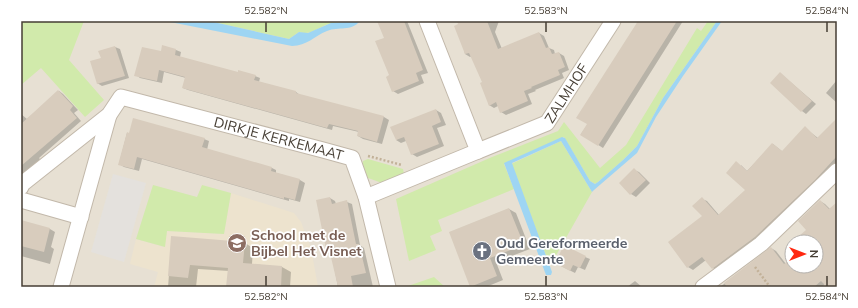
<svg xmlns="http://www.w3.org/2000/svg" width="858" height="308" font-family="Mulish,sans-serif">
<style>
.residential{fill:#e7e0d3;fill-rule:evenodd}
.education{fill:#ede3ce}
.green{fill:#d1eaab}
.parking{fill:#e4e1dd}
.water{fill:#9ed5f3}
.shadow{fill:#0003}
.building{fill:#d8ccbd}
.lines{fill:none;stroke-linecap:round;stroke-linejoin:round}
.minor-casing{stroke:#c2b8aa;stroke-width:17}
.path{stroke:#c2b198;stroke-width:2.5;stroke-dasharray:2 2;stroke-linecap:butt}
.minor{stroke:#fff;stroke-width:15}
.ticks{fill:none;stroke:#463e34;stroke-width:1.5}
.labels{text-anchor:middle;stroke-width:3.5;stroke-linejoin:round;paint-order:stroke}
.street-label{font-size:14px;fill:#463e34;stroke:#fff}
.education-label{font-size:14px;font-weight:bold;fill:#785e54;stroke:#fff;text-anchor:start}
.worship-label{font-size:14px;font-weight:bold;fill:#5b616d;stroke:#fff;text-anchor:start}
.neatline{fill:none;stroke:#463e34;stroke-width:1.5}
.ticks-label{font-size:10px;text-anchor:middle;fill:#463e34}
</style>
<rect width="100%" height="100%" fill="#f3eee5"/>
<path class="residential" d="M21,21H837V287H21ZM792,242H816V266H792Z"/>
<path class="education" d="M231,193L294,213L301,222L311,248L318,287H154L158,272L130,264L136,239L164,247L167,231L224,234Z"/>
<path class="green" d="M21,21H84L69,60L104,100L85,117L41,68L21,85Z
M209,21H349C343,23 336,22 329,24C318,27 311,36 299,32L289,39Z
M708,21H717L663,98L637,146L623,160L598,182L595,184L590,181L564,137L504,164L514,189L438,220L442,231L430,236L436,250L409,261L396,199L492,157L558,131L564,122L600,168L626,145L697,28L701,31Z
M561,141L592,192L550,266L511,164Z
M368,159L403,169L404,174L382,183L368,178L362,166L363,161Z
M153,185L197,197L202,185L231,193L224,234L167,231L165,247L136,239Z
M434,277L445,287H405Z"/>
<path class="parking" d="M113,174L146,183L124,262L91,252Z"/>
<path class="water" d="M165,21H209L289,39L299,32L308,33L331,23L360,21C351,32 339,26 327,31C314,36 307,46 292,46Z
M717,21H722L683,76L656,117L637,153L594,190L592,192L561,141L512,163L552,272L551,275H546L504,163L562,137L565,138L590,181L595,184L598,182L623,160L637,146L663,98Z"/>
<path class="shadow" d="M380,21H407L428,73L421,75L424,83L398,94L393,91L385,38Z
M458,21H499L495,32L502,49L539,33L544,36L549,48L554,50L555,54L559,53L564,56L569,70L562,73L564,78L535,90L536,91L528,94L532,104L506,115L501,112L498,106L494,108L489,105L483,83L472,56L470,57L465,54Z
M639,21H683L603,148L581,134L588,124Z
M163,46L176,50L181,52L180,57L238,73L255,76L260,78L259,82L296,92L301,96L384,117L389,120L382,144L363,139L358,136L359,132L333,126L332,130L188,90L183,88L186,78L164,72L162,83L140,78L136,75L162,53Z
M115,47L120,49L129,78L102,86L97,83L102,58Z
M780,73L816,104L806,114L802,111Z
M837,80V103L826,93Z
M59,91L63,94L78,110L74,113L81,121L39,158L40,159L24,174L23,173L21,175V114L27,119Z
M436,110L441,113L446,125L437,128L444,146L417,157L412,154L406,141L401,143L396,140Z
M837,119V163L760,240L717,271L713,268L706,260L693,270L688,267L703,216L702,199L707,201L719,215L746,190L741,165L747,171L773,144L783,152L805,128L818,138Z
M127,133L204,139L209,141L207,150L272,168L276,170V173L300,180L305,183L300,202L289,199V201L142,159L139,171L124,167L119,164Z
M634,170L639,172L650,183L636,197L631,194Z
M330,198L335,201L336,204L347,202L352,204L360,245L364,248L373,287H338L332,256L327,253Z
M820,201L825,204L830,209L837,206V287H828L825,284L822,287H720L771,248L776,251L786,264L792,259V266H816V242H806L807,230Z
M509,209L516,213L530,249L496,262L503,280L486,287H473L471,286Z
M21,221L50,229L55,232L51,247L54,249L50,264L21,256Z
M172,237L245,243L253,248L252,264L282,267L291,272L290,287H227L229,271L198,269L196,287H168Z
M585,257L590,259L585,270L578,267L575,273L561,266Z
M635,281L642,287H627Z"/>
<path class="building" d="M377,21H404L423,70L416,73L419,81L392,92L386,77L389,75L375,41L384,38Z
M457,21H487L498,49L539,32L546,48L549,47L552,54L559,52L565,67L558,70L560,75L531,87L532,88L524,91L528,101L500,113L496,102L489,106L480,83L482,82L469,53L465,54L454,26L458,24Z
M638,21H677L598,146L580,135L587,124L576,118Z
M162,45L176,49L175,55L238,72V70L256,75L254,80L296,91V93L384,116L377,142L357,136L358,131L329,124L327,128L182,88L185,77L159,70L157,81L134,76L142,47L161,51Z
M115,46L125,76L97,84L90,61L101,58L98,51Z
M780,72L812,101L801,112L770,83Z
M58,90L73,106L70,110L77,118L21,166V124Z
M436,109L441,122L432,126L439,144L411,155L404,137L396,140L390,127Z
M133,118L205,138L202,147L272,167L271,171L300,179L295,200L284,197V199L137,157L134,169L118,165L127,132L129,133Z
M837,118V156L815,180L755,237L712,269L702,257L687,268L668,242L702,216L692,206L702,197L718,215L745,190L726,173L736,161L747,171L772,143L782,151L805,126L817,138Z
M634,168L646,180L630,195L619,183Z
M330,197L332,204L347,200L356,244H359L366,273L351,276L353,287H338L330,253L327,254L316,200Z
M820,200L829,209L837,202V287H827L821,281L814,287H727L724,283L771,247L784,264L792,258V266H816V242H805L799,236L806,230L798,221Z
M509,208L524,245L490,258L497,276L470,287L449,232Z
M21,220L50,228L44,252L21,246Z
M171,236L245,242L243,263L282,266L281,287H226L228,268L190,265L188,278L168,276Z
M564,245L586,256L580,268L573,265L570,271L555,263Z"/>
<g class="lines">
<g class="minor-casing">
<g id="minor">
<path id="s1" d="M478,151L547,123L613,21"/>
<path id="s2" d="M21,187L22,184L109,115L121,97L323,150L352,158L366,197L388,287"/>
<path d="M366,197L478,151L427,21"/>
<path d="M21,200L81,217"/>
<path d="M61,287L109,115"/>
<path d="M703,287L761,244L837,171"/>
</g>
</g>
<path class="path" d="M368,156L402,165
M755,267L770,287"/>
<use href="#minor" class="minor"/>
</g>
<path class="ticks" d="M266,22V32M546,22V32M827,22V32M266,276V286M546,276V286M827,276V286"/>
<defs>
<g id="school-disc" transform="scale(1)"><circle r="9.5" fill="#8d6e63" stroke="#fff"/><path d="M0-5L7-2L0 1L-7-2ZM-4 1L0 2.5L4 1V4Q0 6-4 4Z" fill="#fff"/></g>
<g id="church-disc" transform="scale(1)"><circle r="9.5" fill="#6b7280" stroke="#fff"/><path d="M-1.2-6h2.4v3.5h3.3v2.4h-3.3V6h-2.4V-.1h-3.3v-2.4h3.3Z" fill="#fff"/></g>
</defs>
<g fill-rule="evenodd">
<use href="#school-disc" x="237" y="243"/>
<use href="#church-disc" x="482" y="251"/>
</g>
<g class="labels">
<g class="street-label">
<text dy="5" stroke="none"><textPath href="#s1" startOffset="110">ZALMHOF</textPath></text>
<text dy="5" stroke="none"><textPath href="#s2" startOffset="299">DIRKJE KERKEMAAT</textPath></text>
</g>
<g class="education-label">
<text x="251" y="240">School met de<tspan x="251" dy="16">Bijbel Het Visnet</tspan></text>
</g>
<g class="worship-label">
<text x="496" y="248">Oud Gereformeerde<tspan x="496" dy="16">Gemeente</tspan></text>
</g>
</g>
<rect width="858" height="308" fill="none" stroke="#ffffff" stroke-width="44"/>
<g transform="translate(804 254) rotate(90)"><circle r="19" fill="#ffffff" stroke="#b5b2ae"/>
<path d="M0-3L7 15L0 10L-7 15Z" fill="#ff2810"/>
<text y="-6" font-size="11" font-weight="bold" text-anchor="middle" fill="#463e34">N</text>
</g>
<rect x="22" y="22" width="814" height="264" class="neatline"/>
<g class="ticks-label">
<text x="266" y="14">52.582°N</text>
<text x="546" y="14">52.583°N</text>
<text x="827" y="14">52.584°N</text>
<text x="266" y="300">52.582°N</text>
<text x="546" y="300">52.583°N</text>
<text x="827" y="300">52.584°N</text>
</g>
</svg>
